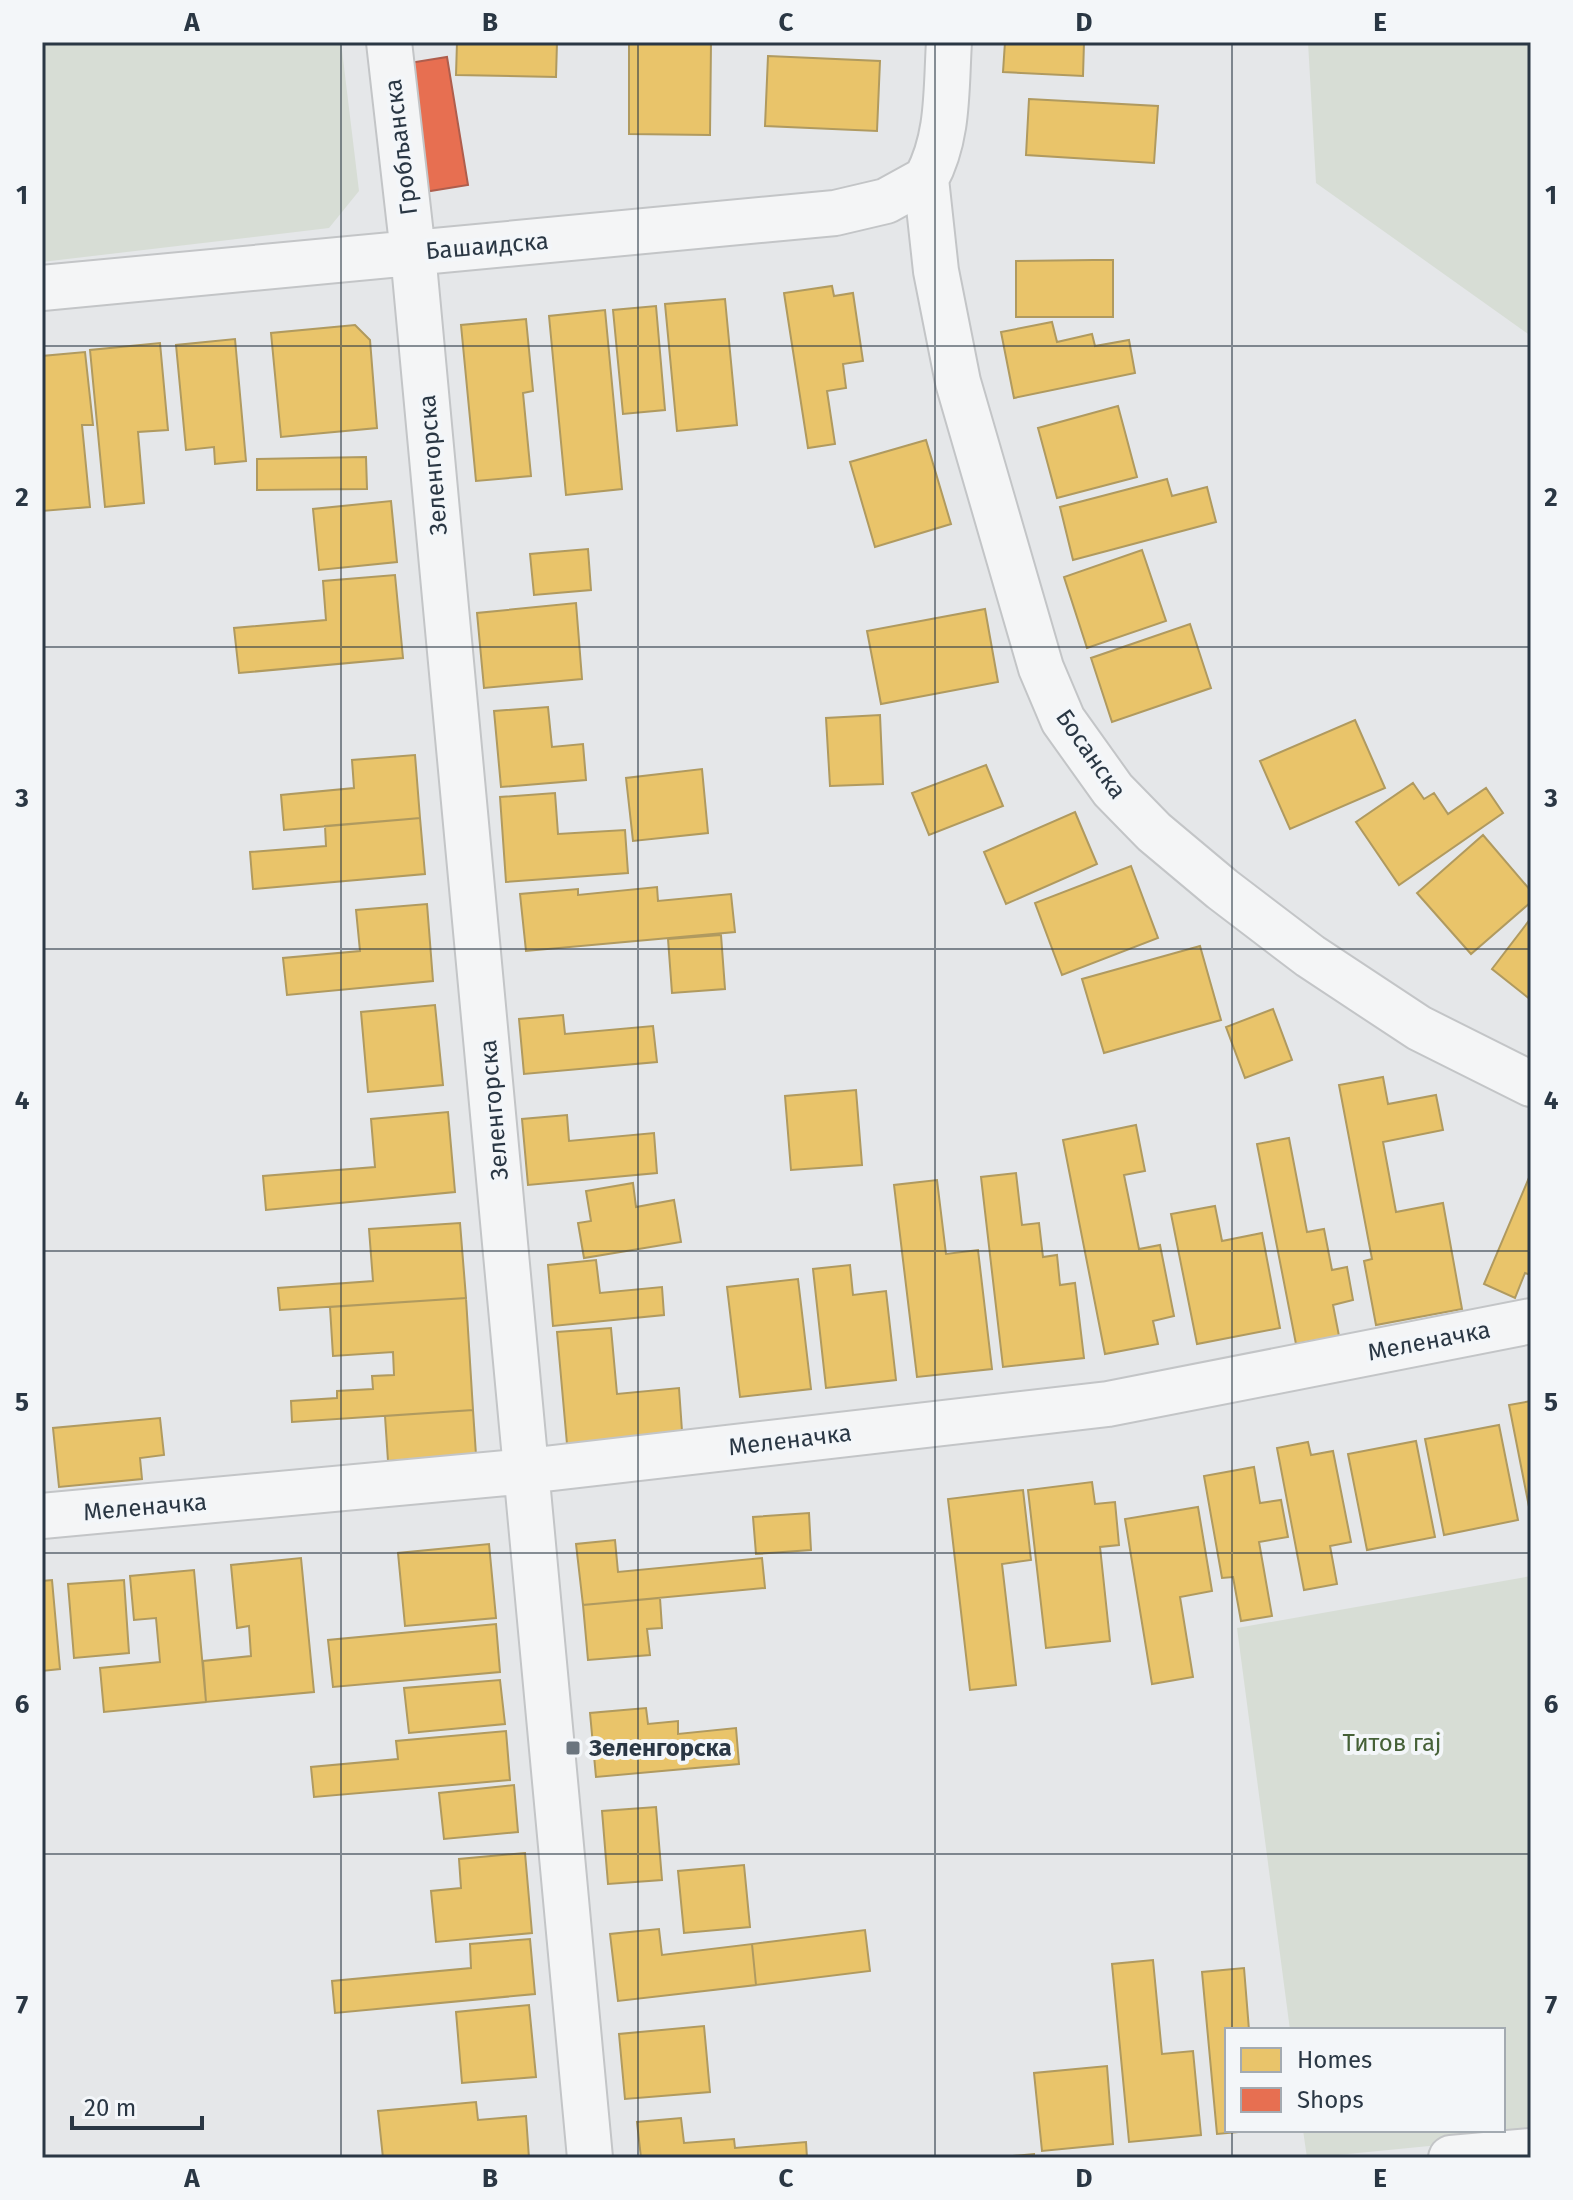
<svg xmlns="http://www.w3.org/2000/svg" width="1573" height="2200" font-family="'Fira Sans',sans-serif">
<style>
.green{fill:#d7ddd5}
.homes{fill:#e9c46a;stroke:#b09a5f;stroke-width:2}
.shops{fill:#e76f51;stroke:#ae5e4d;stroke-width:2}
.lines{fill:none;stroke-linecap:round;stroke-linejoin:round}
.street-casing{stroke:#c3c5c7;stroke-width:48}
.street{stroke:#f4f5f6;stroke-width:44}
.grid{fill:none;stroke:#2a3744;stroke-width:2;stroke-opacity:0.55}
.poi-dot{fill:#6b757e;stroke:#f3f6f9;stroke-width:3}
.labels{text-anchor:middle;stroke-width:8;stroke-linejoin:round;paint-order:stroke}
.street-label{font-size:24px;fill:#2a3744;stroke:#f3f6f9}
.park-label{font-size:24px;fill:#456037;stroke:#f3f6f9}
.poi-label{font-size:24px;font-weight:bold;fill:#2a3744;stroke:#f3f6f9;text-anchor:start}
.neatline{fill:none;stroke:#2a3744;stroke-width:3}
.grid-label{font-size:26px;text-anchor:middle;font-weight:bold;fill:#2a3744}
</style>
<rect width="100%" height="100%" fill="#e5e7e9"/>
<path class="green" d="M42,42H341L359,191L329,228L42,262Z
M1308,42H1531V336L1316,183Z
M1531,1576V2136L1307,2158L1303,2130H1503V2030H1290L1237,1628Z"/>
<path class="homes" d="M457,42H557L556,77L456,75Z
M629,42H711L710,135L629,134Z
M1005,42H1084L1083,76L1003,72Z
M768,56L880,61L877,131L765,126Z
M1029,99L1158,106L1154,163L1026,155Z
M1093,260H1113V317H1016V261Z
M832,286L834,296L853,293L863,361L843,364L846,388L827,391L835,444L808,448L784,293Z
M725,299L737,425L677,431L665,304Z
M656,306L665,410L623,414L613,310Z
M605,310L622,489L566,495L549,316Z
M526,319L533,391L523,393L531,476L476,481L461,325Z
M1052,322L1057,342L1092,334L1095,346L1129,340L1135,373L1014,398L1001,332Z
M355,325L370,340L377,428L281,437L271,333Z
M235,339L246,461L215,464L214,447L186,450L176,345Z
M160,343L168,430L138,432L144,503L105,507L90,350Z
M85,352L93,425H82L90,507L42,511V356Z
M1118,406L1137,477L1057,498L1038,428Z
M926,440L951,524L875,547L850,462Z
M366,457L367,489L257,490V459Z
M1167,479L1172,496L1207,487L1216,522L1073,560L1060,507Z
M391,501L397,562L319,570L313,509Z
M588,549L591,590L534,595L530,554Z
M1142,550L1166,621L1087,648L1064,577Z
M395,575L403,658L239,673L234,628L326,620L323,581Z
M576,603L582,679L484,688L477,613Z
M985,609L998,682L881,704L867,631Z
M1190,624L1211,688L1112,722L1091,658Z
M548,707L552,747L583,744L586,780L501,787L494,711Z
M880,715L883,784L830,786L826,718Z
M1355,720L1385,788L1290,829L1260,761Z
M415,755L420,818L284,830L281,795L354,788L352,760Z
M986,765L1003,806L929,835L912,793Z
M702,769L708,833L633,841L626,778Z
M1413,783L1424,799L1434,793L1448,814L1486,788L1503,813L1399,885L1356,822Z
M555,793L558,834L625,830L628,873L506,882L500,797Z
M1075,812L1097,864L1006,904L984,852Z
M420,818L425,874L253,889L250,852L326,846L325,826Z
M1483,835L1531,891V902L1471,954L1417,893Z
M1131,866L1158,938L1062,975L1035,903Z
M657,887L658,901L731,894L735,932L526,951L520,894L578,889V895Z
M427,904L433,981L287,995L283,958L360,951L356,910Z
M1531,918V1000L1492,969Z
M721,935L725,989L672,993L668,939Z
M1200,946L1221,1020L1104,1053L1082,979Z
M435,1005L443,1085L368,1092L361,1012Z
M1273,1009L1292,1060L1245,1078L1226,1027Z
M563,1015L565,1034L653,1026L657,1062L524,1074L519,1019Z
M1383,1077L1388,1104L1436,1095L1443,1130L1383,1142L1396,1212L1443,1203L1462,1309L1376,1325L1364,1261L1372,1259L1339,1085Z
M856,1090L862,1165L791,1170L785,1096Z
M448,1112L455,1192L266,1210L263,1176L375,1167L371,1119Z
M567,1115L569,1141L654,1133L657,1173L528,1185L522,1119Z
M1136,1125L1145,1171L1124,1175L1139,1249L1160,1245L1174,1316L1153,1321L1158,1344L1105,1354L1063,1140Z
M1289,1138L1307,1232L1324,1229L1332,1270L1347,1267L1353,1300L1333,1305L1339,1336L1296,1344L1257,1144Z
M1016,1173L1022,1225L1039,1223L1043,1257L1057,1255L1060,1285L1075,1283L1084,1358L1003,1367L981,1177Z
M1531,1173V1275L1525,1273L1515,1298L1484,1284Z
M937,1180L946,1254L978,1250L992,1369L917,1377L894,1185Z
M633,1183L636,1207L674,1200L681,1242L584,1258L578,1223L591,1221L586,1191Z
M1215,1206L1222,1241L1262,1233L1280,1328L1197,1344L1171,1214Z
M460,1223L466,1298L280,1310L278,1288L373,1281L369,1229Z
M596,1260L600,1293L662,1287L664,1315L553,1326L548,1265Z
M850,1265L853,1295L886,1291L896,1380L826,1388L813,1269Z
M798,1279L811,1389L740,1397L727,1287Z
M466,1298L473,1410L292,1422L291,1401L337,1398V1391L373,1389L372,1376L394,1375L393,1352L333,1356L330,1307Z
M611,1328L617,1394L679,1388L682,1431L567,1444L557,1332Z
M1531,1401V1517L1509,1405Z
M473,1410L476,1455L388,1461L385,1416Z
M160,1418L164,1455L140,1458L142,1479L59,1487L53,1428Z
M1499,1425L1518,1520L1444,1535L1425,1439Z
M1416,1441L1435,1537L1367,1550L1348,1454Z
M1308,1442L1311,1455L1333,1451L1351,1542L1330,1546L1337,1584L1304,1590L1277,1448Z
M1254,1467L1260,1503L1281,1500L1288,1537L1259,1542L1272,1616L1241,1621L1233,1577L1222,1578L1204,1476Z
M1092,1482L1095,1504L1115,1502L1119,1545L1100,1547L1110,1641L1046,1648L1028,1490Z
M1023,1490L1031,1560L1002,1564L1016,1685L970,1690L948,1499Z
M1198,1507L1212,1591L1180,1597L1193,1677L1152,1684L1125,1519Z
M809,1513L811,1550L756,1554L753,1517Z
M615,1540L618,1572L762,1558L765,1588L583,1605L576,1544Z
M489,1544L496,1618L405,1626L398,1553Z
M301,1558L314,1692L206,1702L203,1661L251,1656L249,1626L237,1628L231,1565Z
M194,1570L206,1702L104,1712L100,1668L160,1662L156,1618L134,1620L130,1576Z
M52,1580L60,1669L42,1671V1581Z
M124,1580L129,1653L74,1658L68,1584Z
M660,1598L662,1628L647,1629L650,1655L588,1660L583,1605Z
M496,1624L500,1672L333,1687L328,1640Z
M500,1680L505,1724L409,1733L404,1688Z
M646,1708L648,1724L678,1721V1734L736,1728L739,1764L596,1777L590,1713Z
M506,1731L510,1780L314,1797L311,1767L398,1759L396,1741Z
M514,1785L518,1832L444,1839L439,1793Z
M656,1807L662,1880L608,1884L602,1811Z
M525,1853L532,1933L436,1942L431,1891L461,1888L459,1859Z
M744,1865L750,1927L684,1933L678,1871Z
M659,1929L662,1955L752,1944L756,1985L618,2001L610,1934Z
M865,1930L870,1971L756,1985L752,1944Z
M530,1939L535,1994L335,2013L332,1981L471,1968L470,1944Z
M1153,1960L1162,2054L1193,2051L1201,2135L1129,2142L1112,1964Z
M1244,1968L1249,2030H1227V2130H1261L1217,2134L1202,1972Z
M529,2005L536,2077L462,2083L456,2012Z
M704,2026L710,2092L625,2099L619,2034Z
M1107,2066L1113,2144L1042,2151L1034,2073Z
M476,2102L478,2120L526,2116L529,2158H383L378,2111Z
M681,2118L684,2143L734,2139L735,2148L806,2142L807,2158H641L637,2122Z
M1034,2154V2158H991Z"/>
<path class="shops" d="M447,57L468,185L424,192L403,64Z"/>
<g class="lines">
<g class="street-casing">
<path id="street" d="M389,42L413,253L590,2158
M926,179L936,271L958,382L1041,668L1063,720L1113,790L1154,832L1222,889L1310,956L1419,1028L1531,1084
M926,179C949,137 946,89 949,42
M42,288L835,213L886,201L926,179
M42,1516L527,1471L1108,1404L1531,1321
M1451,2158L1531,2151"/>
</g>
<use href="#street" class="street"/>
</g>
<path class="grid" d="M341,42V2158M638,42V2158M935,42V2158M1232,42V2030M42,346H1531M42,647H1531M42,949H1531M42,1251H1531M42,1553H1531M42,1854H1531M1232,2130V2158"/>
<rect class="poi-dot" x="565" y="1740" width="16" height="16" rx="4"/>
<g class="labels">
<g class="street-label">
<text transform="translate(401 147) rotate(-97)" y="8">Гробљанска</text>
<text transform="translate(487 246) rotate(-5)" y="8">Башаидска</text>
<text transform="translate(433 465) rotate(-95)" y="8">Зеленгорска</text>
<text transform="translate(1091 754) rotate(55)" y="8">Босанска</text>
<text transform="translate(494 1110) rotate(-95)" y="8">Зеленгорска</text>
<text transform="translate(1429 1341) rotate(-11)" y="8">Меленачка</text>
<text transform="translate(790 1440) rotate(-7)" y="8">Меленачка</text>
<text transform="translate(145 1507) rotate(-5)" y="8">Меленачка</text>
</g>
<g class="park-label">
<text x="1392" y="1751">Титов гај</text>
</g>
<g class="poi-label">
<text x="589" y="1756">Зеленгорска</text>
</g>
</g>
<rect width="1573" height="2200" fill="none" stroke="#f3f6f9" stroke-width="88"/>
<rect x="1225" y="2028" width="280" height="104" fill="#f3f6f9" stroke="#a3aab1" stroke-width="2"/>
<rect x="1241" y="2048" width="40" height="24" fill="#e9c46a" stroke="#a3aab1" stroke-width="2"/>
<text x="1297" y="2068" font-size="24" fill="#2a3744">Homes</text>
<rect x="1241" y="2088" width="40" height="24" fill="#e76f51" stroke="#a3aab1" stroke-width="2"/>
<text x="1297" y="2108" font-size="24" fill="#2a3744">Shops</text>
<path d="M72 2116v12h130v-12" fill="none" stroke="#2a3744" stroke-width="4"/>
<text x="84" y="2116" font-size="24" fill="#2a3744" stroke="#f3f6f9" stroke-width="6" paint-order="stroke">20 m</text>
<rect x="44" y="44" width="1485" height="2112" class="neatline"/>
<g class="grid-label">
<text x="192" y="31">A</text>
<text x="490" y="31">B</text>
<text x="786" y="31">C</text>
<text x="1084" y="31">D</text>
<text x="1380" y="31">E</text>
<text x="22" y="204">1</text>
<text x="1551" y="204">1</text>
<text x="22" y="506">2</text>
<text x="1551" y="506">2</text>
<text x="22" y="807">3</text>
<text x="1551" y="807">3</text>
<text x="22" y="1109">4</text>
<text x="1551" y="1109">4</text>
<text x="22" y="1411">5</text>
<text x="1551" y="1411">5</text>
<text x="22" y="1713">6</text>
<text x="1551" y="1713">6</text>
<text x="22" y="2014">7</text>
<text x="1551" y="2014">7</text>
<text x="192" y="2187">A</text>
<text x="490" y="2187">B</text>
<text x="786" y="2187">C</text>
<text x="1084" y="2187">D</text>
<text x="1380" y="2187">E</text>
</g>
</svg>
